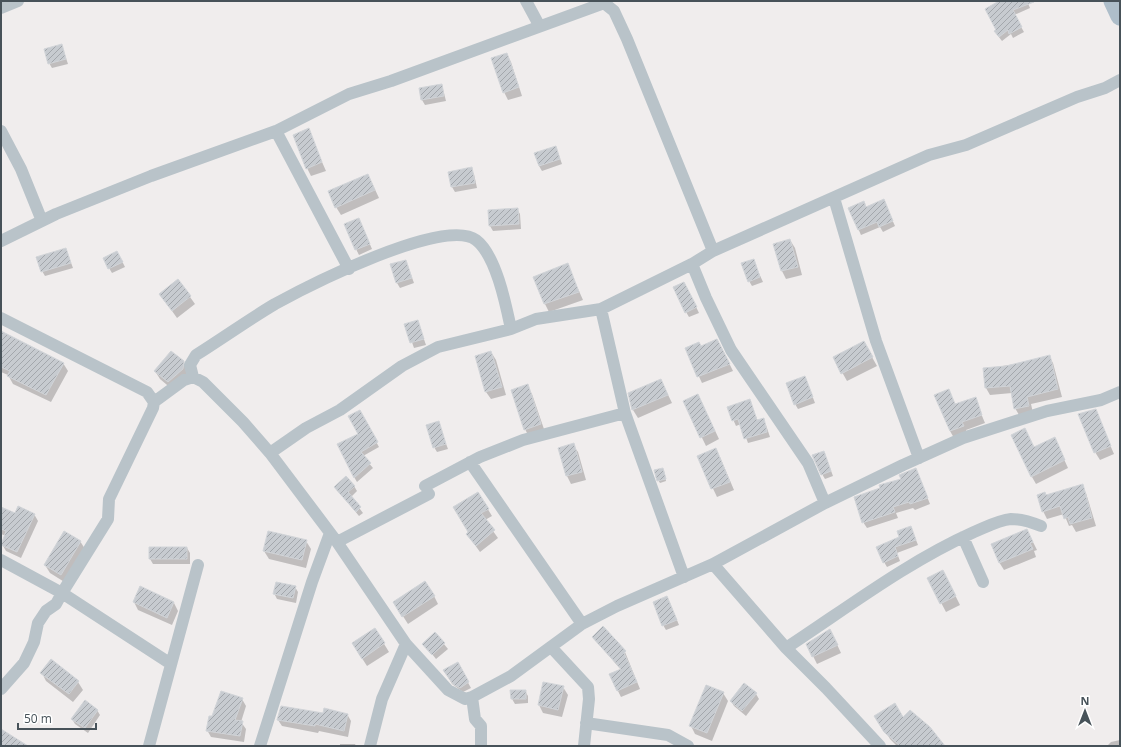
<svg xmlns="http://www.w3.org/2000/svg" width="1121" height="747" font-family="'Open Sans',sans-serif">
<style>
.shadow{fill:#0003}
.building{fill:url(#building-hatch);stroke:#d1d4d8}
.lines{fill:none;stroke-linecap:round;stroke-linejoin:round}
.street{stroke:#b9c3c9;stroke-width:12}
.primary{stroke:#aebeca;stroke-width:19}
</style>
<defs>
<pattern id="building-hatch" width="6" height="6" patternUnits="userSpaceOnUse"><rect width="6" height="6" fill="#c7cbd0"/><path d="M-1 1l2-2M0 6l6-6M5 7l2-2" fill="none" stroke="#a3a7ac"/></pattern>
</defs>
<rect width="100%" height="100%" fill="#f0eded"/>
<path class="shadow" d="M999,1H1027L1030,8L1014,15L1024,32L1013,38L1011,34L1002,41L998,36L997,30Z
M62,46L68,64L52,68L49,63Z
M507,54L511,62L522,96L508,100L504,92Z
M442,85L446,101L425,105L422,100Z
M308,130L326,171L311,176L307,168Z
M556,147L562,164L542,171L539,166Z
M471,169L474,174L477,188L455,192L452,187Z
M372,183L379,198L341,215L336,207Z
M863,202L867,208L886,206L895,226L883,232L880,227L861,235L849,208Z
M517,209L520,214L521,229L493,231L490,226Z
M359,219L372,249L359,255L356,249Z
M790,240L795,248L802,275L786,279L782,271Z
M66,249L73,268L45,276L42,271Z
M120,257L125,267L112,273L109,268Z
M753,260L763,282L752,286L749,281Z
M406,261L414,283L400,288L397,283Z
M567,264L583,300L549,312L545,304Z
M178,280L195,304L177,318L160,294Z
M687,288L699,313L689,317L686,312Z
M418,322L426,345L414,348L406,325Z
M1,336L63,363L68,371L51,402L13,384L8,375L1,372Z
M701,347H721L733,371L702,383L686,349Z
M868,350L877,366L847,381L834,358Z
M491,352L496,360L506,395L491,399L486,392Z
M1049,356L1053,363L1062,397L1031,404L1033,413L1019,415L1015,408L1012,393L990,395L986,388L984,369L1034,361Z
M183,362L188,370L187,377L173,390L160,379L155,371Z
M805,377L815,403L798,409L795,404Z
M661,380L672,403L638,418L633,410L629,394Z
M527,386L532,394L545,432L529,437L525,429Z
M948,390L956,405L975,399L985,423L966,430L967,433L954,438L950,431Z
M749,400L758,421L763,420L766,425L770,437L748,443L741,424L736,426L728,408Z
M684,401L702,403L719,439L706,446Z
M1095,410L1114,454L1100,460L1095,452Z
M359,411L379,447L363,456L373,468L357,482L354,477L360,434Z
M438,422L448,449L437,452L434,447Z
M573,445L578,452L586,480L571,484L567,476L559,449Z
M1058,446L1068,468L1036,484L1032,477L1034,448Z
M698,457H720L734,490L717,497Z
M826,457L833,476L825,479L822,474Z
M916,469L930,504L915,510L913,508L896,513L898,518L867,528L863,522L902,480Z
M664,471L666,481L660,483L658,480Z
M354,486L357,491L351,497L363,513L359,516L335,487Z
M1082,486L1086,493L1096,526L1076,532L1072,525L1069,526L1064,514L1047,519L1043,511L1046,496Z
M478,493L492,516L485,520L498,538L480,552L467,534L469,533Z
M1,508L15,514H34L38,521L21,558L6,551L2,544L6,536L1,534Z
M911,527L918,545L897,553L900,561L887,567L884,562L900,537Z
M1027,530L1037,550L1034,551L1036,557L1004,570L999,562Z
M80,541L85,549L66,583L50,573L45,565Z
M306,541L311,549L306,568L269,559L264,551Z
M187,548L190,553V564H153L150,559Z
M928,578L947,579L960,605L946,612Z
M141,587L174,603L178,611L172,625L138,610L134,602Z
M295,587L298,592L296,603L277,599L274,593Z
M434,596L438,604L408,624L399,610Z
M670,603L679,625L666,630L663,625Z
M375,629L389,652L367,666L358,652Z
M435,633L448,649L436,659L424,644Z
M593,637L625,652L640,689L621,697L618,691L621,670Z
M834,638L841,653L817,664L813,656Z
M457,663L471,688L463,692L452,684L444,670Z
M42,673L78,682L83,690L73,702L46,681Z
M745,685L756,694L759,699L746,716L734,706L731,701Z
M563,687L568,695L562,717L543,713L539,705Z
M525,691L528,696V703L515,704L512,699Z
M723,693L728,701L712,741L695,734L691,726Z
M242,699L246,706L241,722L246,729L244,742L211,737L207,730L213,717Z
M97,710L100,715L88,733L75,724L72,719Z
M323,714H347L351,721L348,737L319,731L318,733L282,726L278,720Z
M876,716L903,719L943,746H897L890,739Z
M1120,740V746H1107L1111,742Z
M340,744H355L356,746H340Z"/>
<path class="building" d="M999,1L1034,2L1013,10L1022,27L1009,34L1008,30L999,37L994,31L996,30L985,9Z
M62,44L66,59L48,64L44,49Z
M507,53L519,87L503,93L491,58Z
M442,84L444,96L421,100L419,88Z
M309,128L322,162L306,169L293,135Z
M556,146L560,159L539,166L534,153Z
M472,167L475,183L451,187L448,172Z
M368,174L375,190L335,208L328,191Z
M884,199L893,221L879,227L877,222L858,230L848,208L864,201L866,207Z
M518,208L519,224L489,226L488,210Z
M359,218L370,244L355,250L344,224Z
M790,239L798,267L781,271L773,244Z
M66,248L71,263L41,272L36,257Z
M117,251L123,262L108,269L103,258Z
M754,259L760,277L748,282L741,263Z
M406,260L412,278L396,283L390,264Z
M568,263L579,292L544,304L533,277Z
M178,279L191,296L172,311L159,294Z
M684,282L697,307L685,313L673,287Z
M418,320L424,339L410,343L404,324Z
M1,331L64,363L46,395L7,376L10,371L1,367Z
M717,339L730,364L697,377L685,348L699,342L701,346Z
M864,341L873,357L841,374L833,357Z
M171,351L184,361L183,369L168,382L154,371Z
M491,351L502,387L485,392L475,356Z
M1050,355L1058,389L1027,397L1029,406L1014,409L1010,386L985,388L983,368L1006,366Z
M805,376L813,397L794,405L786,383Z
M661,379L668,395L632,410L628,393Z
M528,384L541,424L524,430L511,390Z
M949,389L955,404L976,397L982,415L962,422L964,426L950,431L934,395Z
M698,394L715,431L700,438L683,401Z
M750,399L757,420L764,418L767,432L744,439L738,419L732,421L727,407Z
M1096,409L1111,446L1094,453L1078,414Z
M360,410L378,442L361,452L371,463L354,478L337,444L358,434L348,416Z
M439,421L446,444L433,448L426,425Z
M1025,428L1034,447L1055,437L1065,460L1031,477L1011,435Z
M574,443L582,472L566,476L558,448Z
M716,448L730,482L711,489L697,456Z
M824,451L831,471L821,475L812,455Z
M663,468L666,479L657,481L654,470Z
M916,468L928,498L910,504L909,502L893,507L895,512L862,523L854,497L880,488L879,485L901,479L899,475Z
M346,476L355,486L348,492L361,507L356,512L334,487Z
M1083,484L1092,518L1070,524L1068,517L1064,519L1060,506L1042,512L1037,495L1045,492L1046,495Z
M478,492L489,509L481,513L495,530L476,546L466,534L468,532L453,507Z
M18,506L35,514L17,552L1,545L6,531L1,529V507L15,513Z
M911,526L916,540L895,547L898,556L883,563L876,547L899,537L897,531Z
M1027,529L1033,542L1030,543L1033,549L999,563L991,544Z
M64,531L81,541L61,575L44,565Z
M268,531L307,540L302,560L263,551Z
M149,547H187V559H149Z
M943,570L956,596L940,604L927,578Z
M425,581L435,596L402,617L393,602Z
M276,582L296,586L293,598L273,594Z
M140,586L174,602L167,618L133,602Z
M667,596L677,620L662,626L653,602Z
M603,626L626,651L624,653L637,682L617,691L609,674L621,669L592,637Z
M375,628L385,643L362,659L352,643Z
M830,629L838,645L812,657L806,644Z
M435,632L445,643L432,655L422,644Z
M51,659L79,681L69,694L40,673Z
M458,662L469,682L460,688L453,684L443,670Z
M543,682L564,686L558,710L538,705Z
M744,683L757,693L742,711L730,701Z
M706,685L724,692L707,733L689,726Z
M510,690H526V699H511Z
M221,691L243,698L235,720L243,721L240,736L206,731L209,716H212Z
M85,700L98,710L85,728L71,719Z
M895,703L903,717L910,710L930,727L945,746H900L884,732L874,716Z
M281,706L323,713L324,708L348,714L344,731L315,724V726L277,720Z
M1,729L28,746H1Z"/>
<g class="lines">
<path class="street" d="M526,1L539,25
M1,8L18,1
M1,131L21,169L42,221
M276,131L349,269
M834,198L876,341L919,458
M1,241L56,214L151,176L276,131L349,94L391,81L604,3L614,11L627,39L713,251
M601,309L625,413L684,577
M1,318L147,392L154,402L153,408L109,499L108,519L62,593L171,664
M193,377L190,365L196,355C223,338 248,320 275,304C308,286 445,216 476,240C496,255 506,305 511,329
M154,402L184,380L193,377L203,382L243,422L270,453L337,542L406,644L448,690L465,699L472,697L511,676L582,624L617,606L713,564L825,503L903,465L963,438L1047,411L1101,400L1120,392
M270,453L306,428L340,410L402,366L438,347L511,329L536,319L601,309L692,264
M470,462L582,624
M425,486L480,457L523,440L625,413
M825,503L808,463L731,350L706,298L692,264L713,251L929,155L966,145L1077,97L1105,88L1120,80
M963,537L983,582
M337,542L429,494
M1,560L62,593L56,604L46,611L38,623L34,642L24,663L1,689
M713,564L786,648L826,688L880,746
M551,647L588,687L589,699L584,746
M786,648C847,608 907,562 974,532C986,527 999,520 1011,519C1022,519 1031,522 1041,526
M472,697L475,719L481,726V746
M586,723L668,735L688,746
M149,746L198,565
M260,746L312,582L330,533
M370,746L382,699L406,644"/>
<path class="primary" d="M1113,1L1120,16"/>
</g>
<rect width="1121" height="747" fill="none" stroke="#475259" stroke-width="4"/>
<g transform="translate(1085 711)" stroke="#ffffff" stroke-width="3" paint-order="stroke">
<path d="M0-3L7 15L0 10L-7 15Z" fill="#475259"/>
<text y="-6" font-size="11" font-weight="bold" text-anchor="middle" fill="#475259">N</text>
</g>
<path d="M18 723v6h78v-6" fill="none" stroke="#475259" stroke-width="2"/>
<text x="24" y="723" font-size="12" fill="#475259" stroke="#ffffff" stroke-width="3" paint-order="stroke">50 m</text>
</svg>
